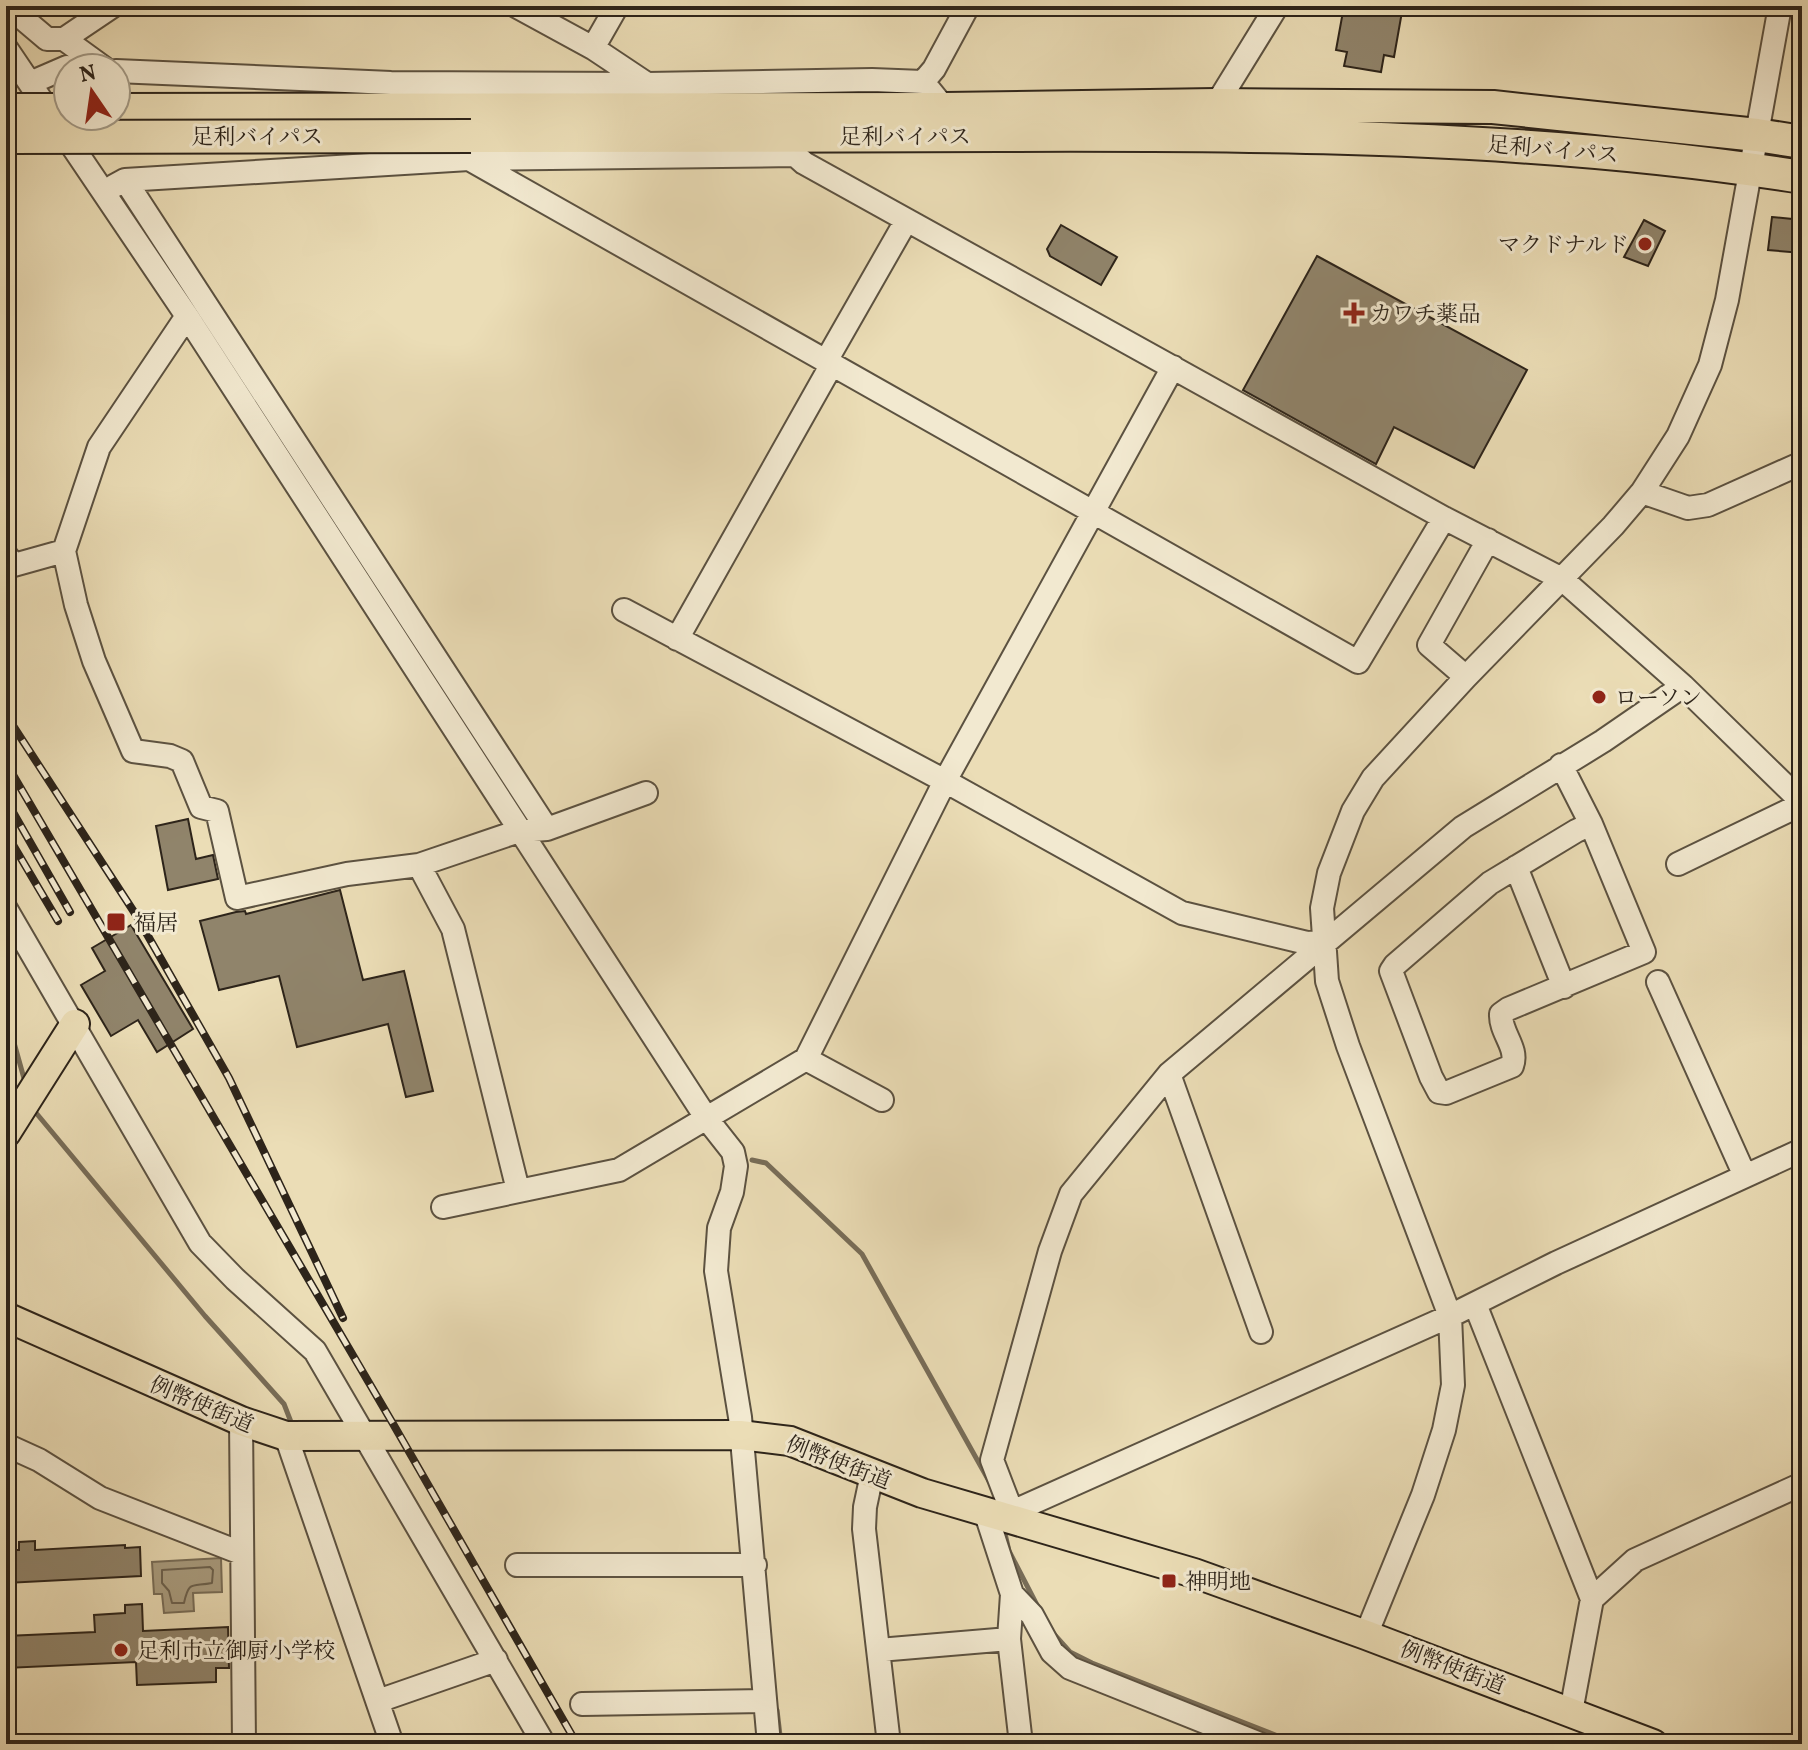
<svg xmlns="http://www.w3.org/2000/svg" width="1808" height="1750" font-family="Vollkorn,'Noto Serif JP',serif">
<style>
.water{fill:#aa9e81;stroke:#786d58;stroke-width:2}
.lines{fill:none;stroke-linecap:round;stroke-linejoin:round}
.shore{stroke:#6c614e;stroke-width:2}
.stream{stroke:#786d58;stroke-width:5}
.building{fill:#90846b;stroke:#2d241a;stroke-width:2}
.minor-casing{stroke:#5c5241;stroke-width:26}
.major-casing{stroke:#2d241a;stroke-width:32}
.highway-casing{stroke:#2d241a;stroke-width:36}
.minor{stroke:#f2e9d0;stroke-width:22}
.major{stroke:#ebddb6;stroke-width:28}
.highway{stroke:#ebddb6;stroke-width:32}
.rail-casing{stroke:#2d241a;stroke-width:8}
.rail{stroke:#f2e9d0;stroke-width:5;stroke-dasharray:15;stroke-linecap:butt}
.highway-bridge-casing{stroke:#2d241a;stroke-width:36;stroke-linecap:butt}
.highway-bridge{stroke:#ebddb6;stroke-width:32}
.poi-dot{fill:#8f2418;stroke:#f2e9d0;stroke-width:3}
.labels{text-anchor:middle;stroke-width:6;stroke-linejoin:round;paint-order:stroke}
.street-label{font-size:22px;fill:#2d241a;stroke:#f2e9d0}
.poi-label{font-size:22px;fill:#2d241a;stroke:#f2e9d0;text-anchor:start}
</style>
<rect width="100%" height="100%" fill="#ebddb6"/>
<filter id="stains"><feTurbulence type="fractalNoise" baseFrequency=".0025" numOctaves="4"/><feColorMatrix values="0 0 0 0 .2 0 0 0 0 .09 0 0 0 0 .02 0 0 0 .5 -.17"/></filter>
<radialGradient id="worn" r=".72"><stop offset=".6" stop-color="#630" stop-opacity="0"/><stop offset="1" stop-color="#630" stop-opacity=".3"/></radialGradient>
<path class="water" d="M221,1558L222,1592L193,1593L194,1611L164,1613L162,1594H154L152,1562Z"/>
<g class="lines">
<path class="shore" d="M210,1567L213,1570L212,1583C192,1587 189,1580 184,1603H172L169,1591L162,1583V1570Z"/>
<path class="stream" d="M1801,196H1802
M6,1014L25,1082
M32,1108L205,1316L284,1404L291,1422
M752,1160L766,1163L862,1254L989,1481
M1004,1529L1009,1551L1038,1607
M1053,1633L1070,1652L1092,1663L1298,1744
M777,1710L781,1744"/>
</g>
<path class="building" d="M1344,6H1403L1394,57L1384,55L1381,72L1344,66L1347,52L1336,50Z
M1772,217L1802,220V253L1768,250Z
M1644,220L1665,231L1648,266L1624,257Z
M1061,225L1117,257L1101,285L1050,256L1047,249Z
M1317,256L1527,370L1474,468L1394,427L1376,464L1243,390Z
M188,819L196,859L213,855L218,879L168,890L156,826Z
M340,890L363,980L404,971L433,1091L406,1097L388,1024L297,1047L279,976L219,990L200,921L236,912L245,911L246,914Z
M131,925L193,1029L157,1052L138,1020L111,1036L81,985L105,971L92,948Z
M35,1541V1550L125,1545V1548L140,1547L141,1576L6,1583V1550H19V1542Z
M142,1604L143,1631L228,1627L229,1668H216V1682L137,1685L136,1662L6,1668V1636L95,1632L94,1615L125,1613V1605Z"/>
<g class="lines">
<g class="minor-casing">
<path id="minor" d="M8,6L47,39H64L104,68
M516,6L593,48L647,84
M64,39L113,6
M6,48L187,316L707,1119L733,1152L736,1166L732,1192L719,1228L716,1271L740,1417L769,1744
M593,48L617,6
M116,71L391,83L647,84L872,80L923,82L945,109
M923,82L934,69L968,6
M30,83L67,67L73,68
M1216,105L1277,6
M799,136L795,155L804,163L1444,518L1562,579L1683,686L1802,802
M469,159L1358,662L1444,518
M125,180L547,829
M114,186L125,180L469,159L795,155
M826,361L906,221
M1642,492L1688,508L1708,505L1802,463
M64,551L99,447L187,316
M6,555L14,565L64,551L76,605L94,661L133,751L170,756L182,761L201,807L217,811L237,898L347,874L419,865L519,831L547,829L646,793
M624,610L945,781L1182,913L1307,943L1324,942
M677,639L832,364
M1466,677L1429,645L1488,540
M1561,765L1591,824L1644,952L1508,1009L1501,1014C1500,1033 1519,1048 1512,1066L1446,1093L1439,1092L1431,1077L1391,971L1395,965L1490,883L1576,831L1591,824
M1678,864L1802,804
M419,865L453,929L518,1190
M1516,867L1564,987
M6,909L200,1243L235,1279L315,1351L544,1744
M1658,982L1745,1176
M806,1059L882,1100
M1169,1074L1261,1332
M443,1207L619,1170L806,1059L945,781L1173,367
M1475,1304L1592,1599
M241,1421L244,1744
M286,1436L392,1744
M6,1445L39,1460L100,1498L241,1553
M872,1474L865,1507L864,1529L889,1744
M985,1511L1012,1594L1009,1639L1021,1744
M1012,1512L1450,1316L1556,1263L1802,1150
M1002,1516L1012,1512L992,1460L1050,1251L1071,1194L1169,1074L1463,827L1603,741L1683,686
M517,1565H755
M1012,1594L1032,1615L1052,1652L1070,1668L1260,1744
M1366,1635L1423,1495L1444,1430L1453,1385L1450,1316L1348,1046L1327,981L1322,908L1329,873L1353,811L1373,778L1466,677L1613,526L1642,492L1678,436L1710,365L1727,300L1780,6
M879,1650L1009,1639
M378,1701L496,1660
M582,1704L764,1701
M1571,1712L1592,1599L1635,1560L1802,1484"/>
</g>
<g class="major-casing">
<path id="major" d="M6,1133L75,1024
M6,1317L241,1421L286,1436L740,1435L790,1441L922,1493L1194,1573L1366,1635L1653,1744"/>
</g>
<g class="highway-casing">
<path id="highway" d="M116,110L945,109L1216,105L1493,107L1757,135L1802,142
M471,136C647,136 824,136 1000,135C1268,134 1537,135 1802,177"/>
</g>
<use href="#minor" class="minor"/>
<use href="#major" class="major"/>
<use href="#highway" class="highway"/>
<g class="rail-casing">
<path id="rail" d="M6,715L136,915L229,1078L343,1318
M6,763L392,1422L577,1744
M6,800L70,912
M6,833L58,921"/>
</g>
<use href="#rail" class="rail"/>
<g class="highway-bridge-casing">
<path id="highway-bridge" d="M6,110H68
M6,137L471,136"/>
</g>
<use href="#highway-bridge" class="highway-bridge"/>
</g>
<g class="poi-dot">
<circle cx="1645" cy="244" r="8"/>
<path d="M1350 301h8v8h8v8h-8v8h-8v-8h-8v-8h8z"/>
<circle cx="1599" cy="697" r="8"/>
<rect x="106" y="912" width="20" height="20" rx="4"/>
<rect x="1161" y="1573" width="16" height="16" rx="4"/>
<circle cx="121" cy="1650" r="8"/>
</g>
<g class="labels">
<g class="street-label">
<text x="257" y="144">足利バイパス</text>
<text x="905" y="144">足利バイパス</text>
<text transform="translate(1553 149) rotate(5)" y="8">足利バイパス</text>
<text transform="translate(202 1404) rotate(23)" y="8">例幣使街道</text>
<text transform="translate(839 1462) rotate(21)" y="8">例幣使街道</text>
<text transform="translate(1453 1667) rotate(21)" y="8">例幣使街道</text>
</g>
<g class="poi-label">
<text x="1629" y="252" text-anchor="end">マクドナルド</text>
<text x="1370" y="321">カワチ薬品</text>
<text x="1615" y="705">ローソン</text>
<text x="134" y="930">福居</text>
<text x="1185" y="1589">神明地</text>
<text x="137" y="1658">足利市立御厨小学校</text>
</g>
</g>
<rect width="1808" height="1750" fill="none" stroke="#ebddb6" stroke-width="32"/>
<rect x="8" y="8" width="1792" height="1734" fill="none" stroke="#2d241a" stroke-width="4"/>
<rect x="16" y="16" width="1776" height="1718" fill="none" stroke="#2d241a" stroke-width="2"/>
<g transform="translate(92 92) rotate(347)"><circle r="38" fill="#f2e9d0" stroke="#a39a87" stroke-width="2"/>
<path d="M0-6L14 30L0 20L-14 30Z" fill="#8f2418"/>
<text y="-12" font-size="22" font-weight="bold" text-anchor="middle" fill="#2d241a">N</text>
</g>
<rect width="100%" height="100%" filter="url(#stains)"/>
<rect width="100%" height="100%" fill="url(#worn)"/>
</svg>
